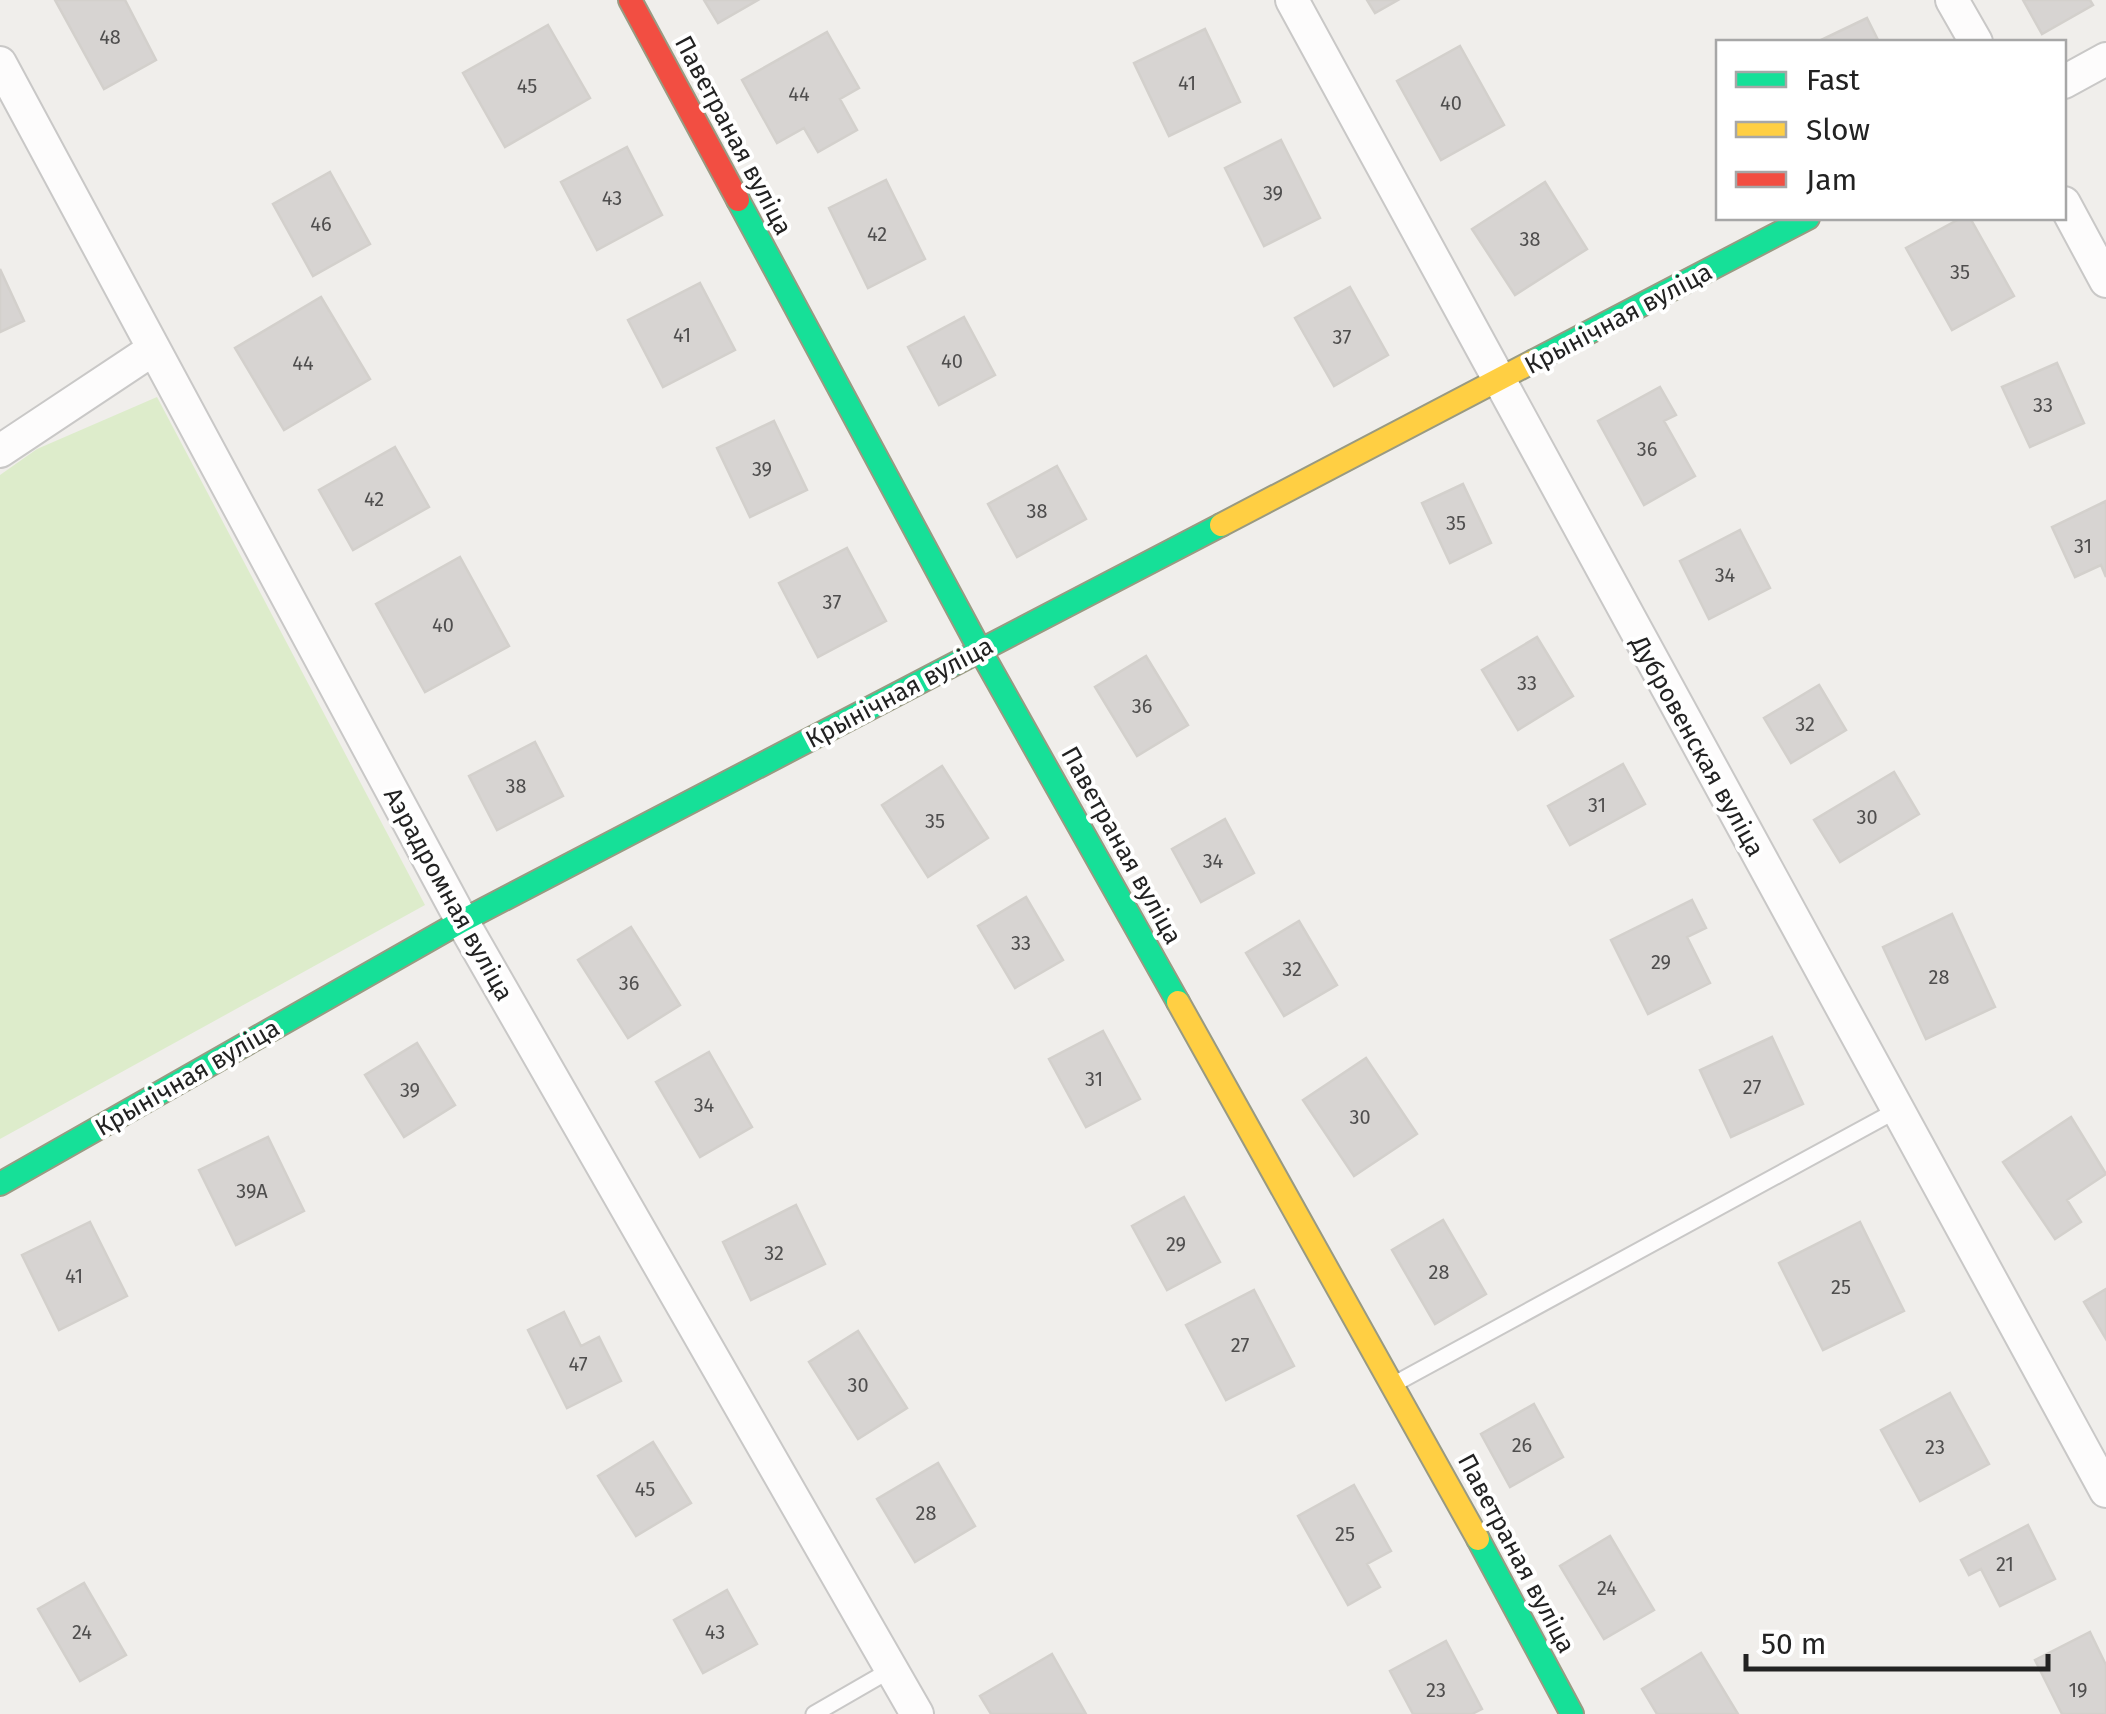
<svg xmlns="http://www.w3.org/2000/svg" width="2106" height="1714" font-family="'Fira Sans',sans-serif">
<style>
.grass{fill:#ddeccb}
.building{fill:#d7d4d2;stroke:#d3d0cc;stroke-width:2.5}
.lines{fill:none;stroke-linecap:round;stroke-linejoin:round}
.lane-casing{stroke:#c9c8c7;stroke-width:19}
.street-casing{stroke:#c9c8c7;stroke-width:36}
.fast-casing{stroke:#999a82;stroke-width:26}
.slow-casing{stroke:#999a82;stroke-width:26}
.jam-casing{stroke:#999a82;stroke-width:26}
.lane{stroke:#fdfcfc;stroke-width:15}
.street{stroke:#fdfcfc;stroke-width:32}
.fast{stroke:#16e098;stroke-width:22}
.slow{stroke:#ffcf43;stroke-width:22}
.jam{stroke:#f24e42;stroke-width:22}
.labels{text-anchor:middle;stroke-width:8;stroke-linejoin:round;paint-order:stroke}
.number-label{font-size:20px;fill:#4f4e4e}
.street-label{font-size:25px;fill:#222;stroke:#fff}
</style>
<rect width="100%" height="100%" fill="#f0eeeb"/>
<path class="grass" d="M157,397L425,905L0,1139V475L37,449Z"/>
<path class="building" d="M55,0H125L156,60L104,89Z
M704,0H758L718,23Z
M1367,0H1398L1375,13Z
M2023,0H2090L2093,5L2042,34Z
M1867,18L1879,42H1817Z
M548,25L590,98L505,147L463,73Z
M1205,29L1240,102L1169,136L1134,63Z
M827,32L859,88L840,99L857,130L818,152L804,128L777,143L742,80Z
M1460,46L1504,125L1441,160L1397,81Z
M1281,140L1320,218L1264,246L1225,168Z
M627,147L662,215L597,250L561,182Z
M330,172L370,244L313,276L273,204Z
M886,180L925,259L868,288L829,208Z
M1545,182L1587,249L1515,295L1472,229Z
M1961,218H1970L2014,296L1952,330L1906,248Z
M0,269L24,321L0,332Z
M700,283L735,350L663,387L628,320Z
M1350,287L1388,355L1334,386L1295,318Z
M321,297L370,379L284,430L235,348Z
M964,317L995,375L939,405L908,347Z
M2057,363L2084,423L2030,447L2002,387Z
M1660,387L1676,415L1664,421L1695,476L1644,505L1598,421Z
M774,421L807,490L750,517L717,448Z
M395,447L429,507L353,550L319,490Z
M1057,466L1086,519L1017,557L988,504Z
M1463,484L1491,543L1450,563L1422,503Z
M2106,501V577L2101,565L2075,577L2052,527Z
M1740,530L1770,588L1709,619L1680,561Z
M847,548L886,621L818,657L779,583Z
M460,557L509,646L425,692L376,604Z
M1537,637L1573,696L1518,730L1482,670Z
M1146,656L1188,725L1137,756L1095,687Z
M1819,685L1846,730L1791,763L1764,718Z
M535,742L563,796L497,830L469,776Z
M1623,764L1645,804L1570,845L1548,806Z
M942,766L988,838L928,877L882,805Z
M1894,772L1919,814L1840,862L1814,820Z
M1225,819L1254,873L1201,902L1172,849Z
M1026,897L1063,960L1015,988L978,926Z
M1692,900L1706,928L1687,937L1710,983L1648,1014L1611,940Z
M1952,914L1995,1007L1926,1039L1883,947Z
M1299,921L1337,985L1284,1016L1246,953Z
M631,927L680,1005L628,1038L578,960Z
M1103,1031L1140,1099L1086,1127L1049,1059Z
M1772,1037L1803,1104L1731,1137L1700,1070Z
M417,1043L455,1105L404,1137L365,1075Z
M709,1052L752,1127L700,1157L656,1082Z
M1366,1058L1417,1134L1354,1176L1303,1100Z
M2071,1117L2106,1174L2067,1200L2081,1222L2055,1239L2003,1162Z
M268,1137L304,1211L236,1245L199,1170Z
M1184,1197L1220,1262L1167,1290L1132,1226Z
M796,1205L825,1264L751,1300L723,1242Z
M1443,1220L1486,1294L1435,1324L1392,1250Z
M90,1222L127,1296L59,1330L22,1255Z
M1860,1222L1904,1311L1823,1350L1779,1263Z
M2106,1289V1339L2084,1302Z
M1254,1290L1294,1366L1226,1400L1186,1325Z
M564,1312L581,1346L599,1337L621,1381L567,1408L528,1330Z
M858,1331L907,1408L858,1439L809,1362Z
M1950,1393L1989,1464L1920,1501L1881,1430Z
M1534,1404L1563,1457L1510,1487L1481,1434Z
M653,1442L691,1503L636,1536L598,1476Z
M938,1463L975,1526L915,1562L877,1499Z
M1354,1485L1391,1551L1367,1564L1380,1587L1348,1605L1298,1516Z
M2028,1525L2055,1579L2000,1606L1981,1569L1969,1575L1961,1560Z
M1610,1536L1654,1610L1604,1639L1560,1566Z
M84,1583L126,1655L80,1681L38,1609Z
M727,1590L757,1644L703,1673L674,1620Z
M2090,1632L2106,1665V1714H2062L2035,1660Z
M1446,1641L1482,1709L1472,1714H1413L1390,1671Z
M1701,1653L1738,1714H1657L1642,1689Z
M1052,1654L1086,1714H991L980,1696Z"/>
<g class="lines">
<g class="lane-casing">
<path id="lane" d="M1398,1382L1897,1110
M814,1714L892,1669"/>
</g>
<g class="street-casing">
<path id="street" d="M1292,0L2106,1491
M1952,0L1976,42
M0,63L462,921L917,1714
M2064,82L2106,59
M2064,203L2106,281
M0,451L152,350"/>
</g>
<g class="fast-casing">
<path id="fast" d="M738,200L980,650L1178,1002
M1534,361L1808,218
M0,1184L462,921L1221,525
M1478,1539L1572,1714"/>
</g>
<g class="slow-casing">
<path id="slow" d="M1221,525L1534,361
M1178,1002L1478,1539"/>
</g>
<g class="jam-casing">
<path id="jam" d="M630,0L738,200"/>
</g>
<use href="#lane" class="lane"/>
<use href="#street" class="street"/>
<use href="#fast" class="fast"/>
<use href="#slow" class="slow"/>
<use href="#jam" class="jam"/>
</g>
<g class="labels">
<g class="number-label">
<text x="110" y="44">48</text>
<text x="1187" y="90">41</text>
<text x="527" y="93">45</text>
<text x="799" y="101">44</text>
<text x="1451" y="110">40</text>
<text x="1273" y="200">39</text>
<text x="612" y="205">43</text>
<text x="321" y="231">46</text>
<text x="877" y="241">42</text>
<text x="1530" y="246">38</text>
<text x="1960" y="279">35</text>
<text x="682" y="342">41</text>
<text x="1342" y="344">37</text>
<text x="952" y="368">40</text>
<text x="303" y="370">44</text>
<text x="2043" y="412">33</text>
<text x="1647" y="456">36</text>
<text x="762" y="476">39</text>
<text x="374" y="506">42</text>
<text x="1037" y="518">38</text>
<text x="1456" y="530">35</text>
<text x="2083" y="553">31</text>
<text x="1725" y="582">34</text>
<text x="832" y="609">37</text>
<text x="443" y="632">40</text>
<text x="1527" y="690">33</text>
<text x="1142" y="713">36</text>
<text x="1805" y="731">32</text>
<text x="516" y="793">38</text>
<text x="1597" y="812">31</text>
<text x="1867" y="824">30</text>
<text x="935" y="828">35</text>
<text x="1213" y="868">34</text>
<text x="1021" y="950">33</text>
<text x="1661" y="969">29</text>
<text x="1292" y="976">32</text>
<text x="1939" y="984">28</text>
<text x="629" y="990">36</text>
<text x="1094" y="1086">31</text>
<text x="1752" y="1094">27</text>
<text x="410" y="1097">39</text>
<text x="704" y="1112">34</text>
<text x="1360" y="1124">30</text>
<text x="252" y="1198">39А</text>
<text x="1176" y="1251">29</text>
<text x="774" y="1260">32</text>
<text x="1439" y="1279">28</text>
<text x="74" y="1283">41</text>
<text x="1841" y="1294">25</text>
<text x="1240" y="1352">27</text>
<text x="578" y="1371">47</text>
<text x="858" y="1392">30</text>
<text x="1522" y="1452">26</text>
<text x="1935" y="1454">23</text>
<text x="645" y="1496">45</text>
<text x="926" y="1520">28</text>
<text x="1345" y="1541">25</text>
<text x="2005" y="1571">21</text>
<text x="1607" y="1595">24</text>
<text x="82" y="1639">24</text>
<text x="715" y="1639">43</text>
<text x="1436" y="1697">23</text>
<text x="2078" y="1697">19</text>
</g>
<g class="street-label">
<text transform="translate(734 135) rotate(62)" y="9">Паветраная вуліца</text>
<text transform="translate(1618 318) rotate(-28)" y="9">Крынічная вуліца</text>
<text transform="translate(899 692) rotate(-28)" y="9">Крынічная вуліца</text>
<text transform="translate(1698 746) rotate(61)" y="9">Дубровенская вуліца</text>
<text transform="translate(1122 845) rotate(61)" y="9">Паветраная вуліца</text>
<text transform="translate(449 894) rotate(61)" y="9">Аэрадромная вуліца</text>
<text transform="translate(187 1077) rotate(-30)" y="9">Крынічная вуліца</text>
<text transform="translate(1517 1553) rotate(62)" y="9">Паветраная вуліца</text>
</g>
</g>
<rect x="1716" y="40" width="350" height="180" fill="#ffffff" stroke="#a7a7a7" stroke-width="2.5"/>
<rect x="1736" y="72" width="50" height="15" fill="#16e098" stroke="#a7a7a7" stroke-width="2.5"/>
<text x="1806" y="90" font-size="30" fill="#222222">Fast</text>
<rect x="1736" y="122" width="50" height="15" fill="#ffcf43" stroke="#a7a7a7" stroke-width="2.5"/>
<text x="1806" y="140" font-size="30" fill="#222222">Slow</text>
<rect x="1736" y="172" width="50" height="15" fill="#f24e42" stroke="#a7a7a7" stroke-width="2.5"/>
<text x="1806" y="190" font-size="30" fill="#222222">Jam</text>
<path d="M1746 1654v15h302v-15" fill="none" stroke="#222222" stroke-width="5"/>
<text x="1761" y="1654" font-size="30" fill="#222222" stroke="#ffffff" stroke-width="8" paint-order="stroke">50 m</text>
</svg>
